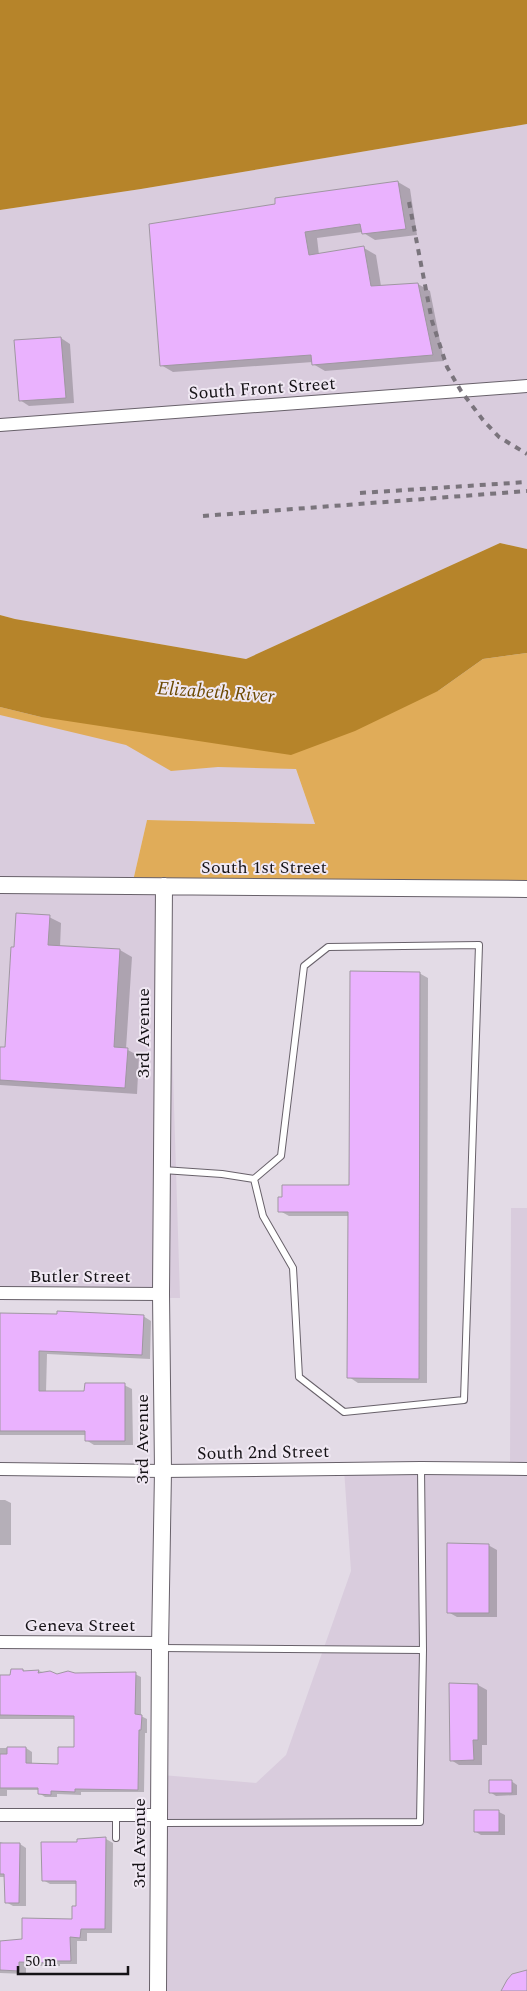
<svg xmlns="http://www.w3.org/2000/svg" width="527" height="1991" font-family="Spectral,serif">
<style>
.built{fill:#d9ccdd}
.green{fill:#e0ac59}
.water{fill:#b6842a}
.shadow{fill:#0003}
.building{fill:#eab2fe;stroke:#9f97a1}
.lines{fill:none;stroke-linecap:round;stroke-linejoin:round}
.service-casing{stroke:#68616a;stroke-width:8}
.minor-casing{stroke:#68616a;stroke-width:14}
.tertiary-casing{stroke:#68616a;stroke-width:18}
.service{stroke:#fff;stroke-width:6}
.minor{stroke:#fff;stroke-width:12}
.tertiary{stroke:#fff;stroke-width:16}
.rail{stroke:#7a747c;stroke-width:4;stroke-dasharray:6 6;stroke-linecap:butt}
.labels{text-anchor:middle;stroke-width:4;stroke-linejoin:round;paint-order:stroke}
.street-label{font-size:18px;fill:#151216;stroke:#f0e8f3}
.water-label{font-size:19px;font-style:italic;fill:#6c4902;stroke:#f0e8f3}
</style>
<rect width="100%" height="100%" fill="#e3dbe6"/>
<path class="built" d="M527,124V549L500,543L246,659L15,619L0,615V210L141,189Z
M0,707L291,755L315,824L147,820L133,881L167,882L180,1298L0,1297Z
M511,1208H527V1991H160L162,1775L256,1783L286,1755L351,1571L344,1469H510Z"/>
<path class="green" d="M527,653V887L133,881L147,820L315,824L296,769L218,767L171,771L126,745L0,715V707L41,717L438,691L483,659Z"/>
<path class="water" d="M0,0H527V124L141,189L0,210Z
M500,543L527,549V653L483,659L438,691L355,731L291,755L41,717L0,707V615L15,619L246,659Z"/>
<path class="shadow" d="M398,182L410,189L417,235L375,240L362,232L317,238L319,255L364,248L376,255L381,286L418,284L430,291L444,361L325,371L313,364V362L173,372L161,365L276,205Z
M61,338L70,344L74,403L29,406L20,400Z
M49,917L61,923L60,947L120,950L132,957L126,1049L139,1056L137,1094L0,1085V1048H7L15,948Z
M419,973L428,978L427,1383H358L349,1377V1216H289L280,1211L283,1198L350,1186Z
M0,1314L143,1316L151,1321L150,1359L47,1354L46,1392H86L124,1385L132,1389L133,1445H94L86,1440V1435H0Z
M0,1500H5L11,1503V1545H0Z
M488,1545L497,1550V1617H457L448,1612Z
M23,1670L26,1672L38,1671L57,1675L135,1674L141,1677V1716L147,1719V1733H145L144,1792H81V1795L57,1794V1797H45L39,1793V1790H7V1796H0V1748H26L32,1752V1765L59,1766L75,1749V1719H0V1676L12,1677Z
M451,1685H478L487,1690V1745H482V1765H459L451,1760Z
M511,1781L517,1785V1795L496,1796L490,1792Z
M499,1812L505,1815V1835H481L476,1832Z
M106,1839L113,1843L112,1933H87V1941H77V1964H60V1966H26V1974L0,1973V1941H23L73,1920L77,1907L78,1884H50L43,1880L78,1843Z
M0,1842L6,1844H20L26,1848V1906H13L6,1902L5,1877H0Z"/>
<path class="building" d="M398,181L406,229L362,234L360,224L305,232L309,255L364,246L371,286L418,283L433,355L312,365L311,355L160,366L149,224L275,204V198Z
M61,337L66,398L19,401L14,340Z
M16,913L50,915L48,945L120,949L114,1047L128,1048L125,1088L0,1080V1047H5L11,947H14Z
M350,971L420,972L419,1379L347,1378L348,1212H278V1197H282V1185H349Z
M57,1311L144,1315L142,1355L39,1351V1391H84L85,1383H125V1441H85V1431H0V1313L57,1314Z
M447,1543L489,1544V1613H447Z
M11,1669H23V1671L39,1670L38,1673L50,1671L57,1674L68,1671L75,1673L136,1672L135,1714L142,1715L141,1730H139L138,1790L75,1789V1792L51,1791V1795L38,1794V1788H0V1754H7V1747H26V1763L58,1764V1747H74V1716L0,1715V1675H10Z
M449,1683L478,1684V1740H473L474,1760L450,1761Z
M489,1780H512V1793H489Z
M474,1810H499V1832H474Z
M106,1837L105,1929H81L80,1938L70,1937L71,1961H53V1963L19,1962V1971L0,1970V1941L22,1939V1918L72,1919V1906H76V1881H42L41,1842H77V1839Z
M0,1843H20L19,1903H5L4,1874H0Z
M527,1970V1991H501L507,1980L512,1974Z"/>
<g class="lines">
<g class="service-casing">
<path id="service" d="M163,1170L222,1174L254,1179L263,1216L293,1268L299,1377L344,1412L464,1400L479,945L328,947L304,966L281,1156L254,1179
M160,1648L423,1650
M159,1823L420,1822L423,1650L421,1468
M116,1838V1815"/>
</g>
<g class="minor-casing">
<path id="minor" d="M0,425L527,386
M0,1293L161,1294
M0,1469L163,1471L421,1468L527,1469
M0,1642L160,1643
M0,1815H159"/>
</g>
<g class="tertiary-casing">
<path id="tertiary" d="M0,885L527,889
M158,1991L160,1648L163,1471L161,1294L164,886"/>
</g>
<use href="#service" class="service"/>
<use href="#minor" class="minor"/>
<use href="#tertiary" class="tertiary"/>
<path class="rail" d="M409,202L432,321L447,367L461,391L483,420L499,437L527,454
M360,493L527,482
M203,516L527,491"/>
</g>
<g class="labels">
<g class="street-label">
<text transform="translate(262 388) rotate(-4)" y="6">South Front Street</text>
<text x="264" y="873">South 1st Street</text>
<text transform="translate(143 1033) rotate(-90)" y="6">3rd Avenue</text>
<text x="80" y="1282">Butler Street</text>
<text transform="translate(142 1439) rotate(-90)" y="6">3rd Avenue</text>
<text transform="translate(263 1452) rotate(-1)" y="6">South 2nd Street</text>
<text x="80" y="1631">Geneva Street</text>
<text transform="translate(139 1843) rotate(-90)" y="6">3rd Avenue</text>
</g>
<g class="water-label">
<text transform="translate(216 691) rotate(4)" y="7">Elizabeth River</text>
</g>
</g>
<path d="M18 1966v8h110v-8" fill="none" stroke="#151216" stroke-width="2.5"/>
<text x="25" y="1966" font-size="15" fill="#151216" stroke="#f0e8f3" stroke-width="4" paint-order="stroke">50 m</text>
</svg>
